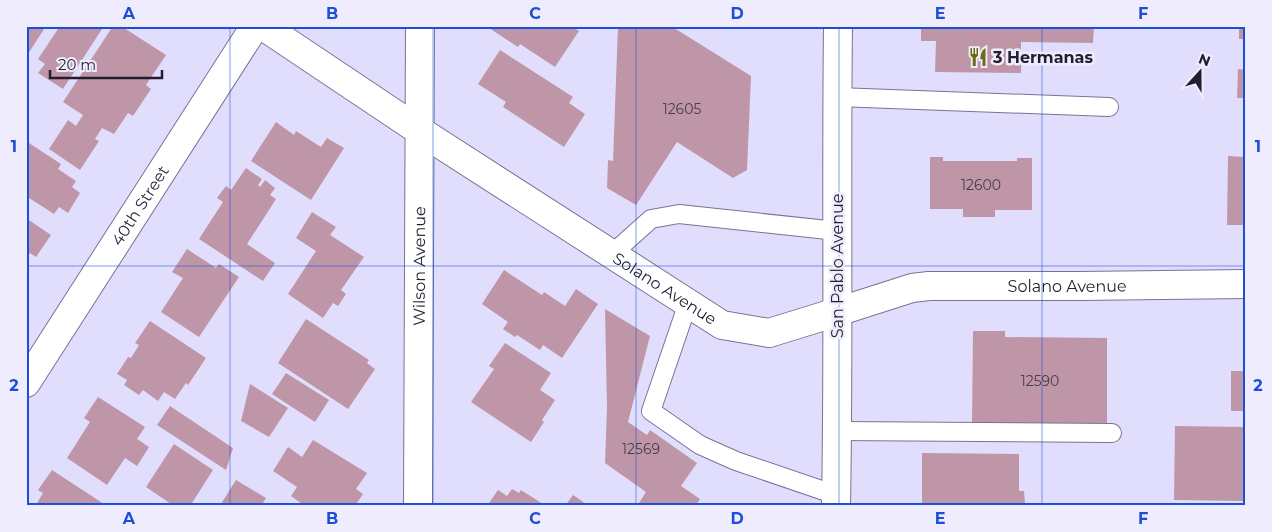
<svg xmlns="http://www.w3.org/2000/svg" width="1272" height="532" font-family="Montserrat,sans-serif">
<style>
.building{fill:#bf96a8}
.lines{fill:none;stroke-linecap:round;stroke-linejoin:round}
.service-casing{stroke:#787396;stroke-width:20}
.minor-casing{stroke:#787396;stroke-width:30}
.tertiary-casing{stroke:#787396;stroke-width:30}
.primary-casing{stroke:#787396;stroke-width:30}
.service{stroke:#fff;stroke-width:18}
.minor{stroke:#fff;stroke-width:28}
.tertiary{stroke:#fff;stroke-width:28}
.primary{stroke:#fff;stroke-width:28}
.grid{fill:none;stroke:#1d4ed8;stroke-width:1;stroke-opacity:0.55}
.labels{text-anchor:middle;stroke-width:5;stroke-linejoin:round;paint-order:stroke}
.number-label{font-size:14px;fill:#483d4c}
.poi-label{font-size:16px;font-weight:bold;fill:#211f2d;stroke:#efedfd;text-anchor:start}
.street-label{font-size:16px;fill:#211f2d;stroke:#efedfd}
.neatline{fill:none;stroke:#1d4ed8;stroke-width:2}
.grid-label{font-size:16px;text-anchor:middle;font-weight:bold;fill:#1d4ed8}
</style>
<rect width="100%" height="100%" fill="#e1defd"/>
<path class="building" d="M26,26H46L26,57Z
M60,26H104L63,89L38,73L45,64L38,59Z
M113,26H121L166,55L146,85L151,89L133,116L128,113L114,134L102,128L95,139L99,141L80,170L49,149L68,120L76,126L83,115L63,102Z
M486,26H571L579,31L555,67L520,44L518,47Z
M618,26H671L751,76L747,170L733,178L677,142L636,205L607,188L608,160L613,161Z
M921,26H1094L1093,43L1021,42V73L935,72L936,41H921Z
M1239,26H1246V39H1239Z
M500,50L573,97L569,103L585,114L564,147L503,107L506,102L478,84Z
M1238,69L1246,70V98H1237Z
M276,122L294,135L296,131L321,147L327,138L344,148L311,200L251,161Z
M26,141L61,164L58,169L76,181L72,187L80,193L68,213L59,207L54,214L26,196Z
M1228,156L1246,157V225H1227Z
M930,157H943V161H1017V158H1032V210H995V217H963V209H930Z
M246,168L262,179L258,185L260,187L265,180L275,188L270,195L276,199L247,244L275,263L263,281L199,239L223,202L217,198L226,186L231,190Z
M312,212L336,227L330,235L364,257L341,290L346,294L338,306L333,303L323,318L288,294L316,251L296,238Z
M26,218L51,235L36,257L30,253L26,259Z
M187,249L216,268L219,264L239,277L199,337L161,312L183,278L172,272Z
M504,270L542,295L544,292L565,306L576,289L598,304L562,358L543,345L540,350L517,335L515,337L503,329L508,322L482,304Z
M605,309L650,336L628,422L647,435L650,430L697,463L681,486L700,499L696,506H637L646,492L605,463L607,408Z
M306,319L369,360L367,363L375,369L348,409L278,363Z
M150,321L206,358L188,385L186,383L175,399L164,392L158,401L143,390L139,395L124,385L127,380L117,374L128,357L131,358L139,345L135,343Z
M973,331H1005V337L1107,338V424L972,423Z
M505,343L551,373L540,390L555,400L542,420L544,422L531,442L471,402L494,369L489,366Z
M1244,351H1246V411H1231V371H1243Z
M286,373L329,400L315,422L272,394Z
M250,384L288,408L269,437L241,421Z
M98,397L145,427L137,439L149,447L137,466L125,458L107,485L67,458L90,422L84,418Z
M170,406L233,448L226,470L157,425Z
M1175,426L1246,427V470H1243V501L1174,500Z
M313,440L367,473L356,489L363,494L355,506H305L291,496L297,487L273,471L288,447L302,457Z
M174,444L213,470L190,506H174L146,487Z
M922,453L1019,454V491H1024L1025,504L922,503Z
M52,470L107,506H41L37,503L43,493L38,490Z
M236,480L266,498L261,506H224L221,504Z
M512,489L519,493L521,490L546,506H487L498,490L507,496Z
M573,495L589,506H565Z"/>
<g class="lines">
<g class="service-casing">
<path id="service" d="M837,97L1109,107
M612,254L651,219L679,214L837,231
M688,303L651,411L700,445L736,461L836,495
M837,431L1112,433"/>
</g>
<g class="minor-casing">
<g id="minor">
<path id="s1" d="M263,26L420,131L722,325L769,333L837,312"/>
<path id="s2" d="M26,383L255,26"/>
<path id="s3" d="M418,506L420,26"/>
</g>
</g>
<g class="tertiary-casing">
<g id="tertiary">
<path id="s4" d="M837,312L912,288L929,286H1080L1246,284"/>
</g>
</g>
<g class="primary-casing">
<path id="primary" d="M836,506C839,346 836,186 838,26"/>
</g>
<use href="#service" class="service"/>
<use href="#minor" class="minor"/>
<use href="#tertiary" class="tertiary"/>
<use href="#primary" class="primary"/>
</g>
<path class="grid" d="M230,26V506M433,26V506M636,26V506M839,26V506M1042,26V506M26,266H1246"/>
<defs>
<g id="restaurant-bare" transform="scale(1.5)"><path d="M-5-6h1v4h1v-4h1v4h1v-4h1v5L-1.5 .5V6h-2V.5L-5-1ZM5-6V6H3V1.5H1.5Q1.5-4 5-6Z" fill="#6c6d10" stroke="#efedfd" stroke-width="2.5" paint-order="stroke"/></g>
</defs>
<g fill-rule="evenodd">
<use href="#restaurant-bare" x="978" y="57"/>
</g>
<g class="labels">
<g class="number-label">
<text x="682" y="114">12605</text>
<text x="981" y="190">12600</text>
<text x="1040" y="386">12590</text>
<text x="641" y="454">12569</text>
</g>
<g class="poi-label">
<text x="993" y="63">3 Hermanas</text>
</g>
<g class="street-label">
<text dy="6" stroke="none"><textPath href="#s2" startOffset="211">40th Street</textPath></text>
<text dy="6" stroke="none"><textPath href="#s3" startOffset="240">Wilson Avenue</textPath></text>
<text transform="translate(837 266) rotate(-90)" y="6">San Pablo Avenue</text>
<text dy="6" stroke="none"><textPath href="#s4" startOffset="234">Solano Avenue</textPath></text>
<text dy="6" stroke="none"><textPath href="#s1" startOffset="480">Solano Avenue</textPath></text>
</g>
</g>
<rect width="1272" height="532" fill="none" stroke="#efedfd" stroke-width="55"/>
<g transform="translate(1200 72) rotate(21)" stroke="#efedfd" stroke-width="4" paint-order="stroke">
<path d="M0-4L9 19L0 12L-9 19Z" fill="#211f2d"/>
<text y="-8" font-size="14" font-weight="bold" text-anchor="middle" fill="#211f2d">N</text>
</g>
<path d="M50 70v8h112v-8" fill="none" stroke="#211f2d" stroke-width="2.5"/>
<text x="58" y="70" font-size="15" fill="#211f2d" stroke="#efedfd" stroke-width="4" paint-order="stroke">20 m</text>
<rect x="28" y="28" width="1216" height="476" class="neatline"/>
<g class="grid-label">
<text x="129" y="19">A</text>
<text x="332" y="19">B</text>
<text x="535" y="19">C</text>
<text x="737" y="19">D</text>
<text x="940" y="19">E</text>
<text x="1143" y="19">F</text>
<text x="14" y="152">1</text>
<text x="1258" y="152">1</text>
<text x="14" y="391">2</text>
<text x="1258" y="391">2</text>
<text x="129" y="524">A</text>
<text x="332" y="524">B</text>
<text x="535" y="524">C</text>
<text x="737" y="524">D</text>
<text x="940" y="524">E</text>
<text x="1143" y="524">F</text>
</g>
</svg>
